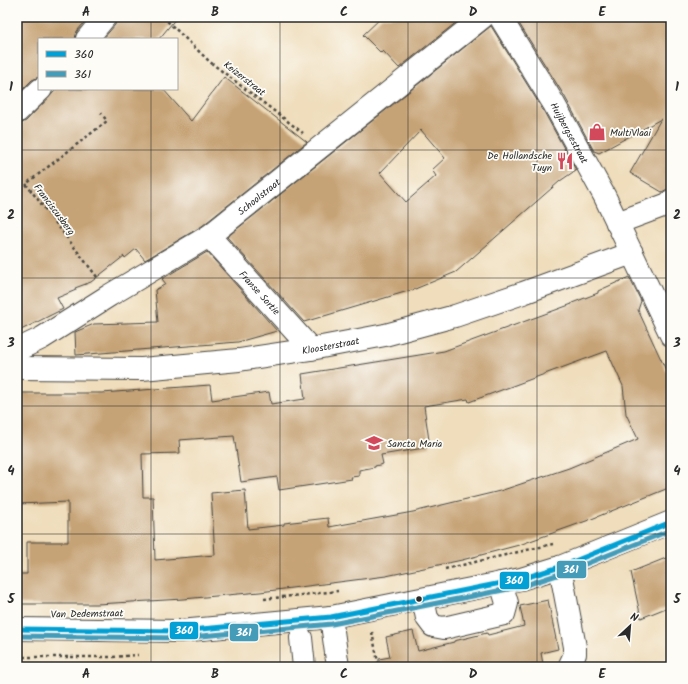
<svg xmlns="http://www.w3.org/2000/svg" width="688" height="684" font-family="Kalam,sans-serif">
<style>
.building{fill:#c6a376;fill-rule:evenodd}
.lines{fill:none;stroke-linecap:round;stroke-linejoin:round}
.minor-casing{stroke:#484641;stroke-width:24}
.path{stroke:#484641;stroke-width:2.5;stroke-dasharray:3 3;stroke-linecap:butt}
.minor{stroke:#fff;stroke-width:22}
.bus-1-casing{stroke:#fdfcf7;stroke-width:8}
.bus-2-casing{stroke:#fdfcf7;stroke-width:8}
.bus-1{stroke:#02a0d5;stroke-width:5}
.bus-2{stroke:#459cb9;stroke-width:5}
.grid{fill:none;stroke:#2b2b2b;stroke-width:1;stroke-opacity:0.55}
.bus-dot{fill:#2b2b2b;stroke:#fdfcf7;stroke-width:1.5}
.labels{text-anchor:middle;stroke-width:3.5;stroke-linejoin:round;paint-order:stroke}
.street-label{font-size:10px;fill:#2b2b2b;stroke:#fdfcf7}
.poi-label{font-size:10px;fill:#2b2b2b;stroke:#fdfcf7;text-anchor:start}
.line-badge{stroke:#fdfcf7;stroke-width:1.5}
.badge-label{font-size:11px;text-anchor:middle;font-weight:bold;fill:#fff}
.neatline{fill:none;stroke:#2b2b2b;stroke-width:1.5}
.grid-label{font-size:13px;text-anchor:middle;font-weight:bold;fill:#2b2b2b}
</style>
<rect width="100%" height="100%" fill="#fdfcf7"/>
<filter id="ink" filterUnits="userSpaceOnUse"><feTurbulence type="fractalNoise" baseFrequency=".025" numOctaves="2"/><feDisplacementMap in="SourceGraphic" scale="8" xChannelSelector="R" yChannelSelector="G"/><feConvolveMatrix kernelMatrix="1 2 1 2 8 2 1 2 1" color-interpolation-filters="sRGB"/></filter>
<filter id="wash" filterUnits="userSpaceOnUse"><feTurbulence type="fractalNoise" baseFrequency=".012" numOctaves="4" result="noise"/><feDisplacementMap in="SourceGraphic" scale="16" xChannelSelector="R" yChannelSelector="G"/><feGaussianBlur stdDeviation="0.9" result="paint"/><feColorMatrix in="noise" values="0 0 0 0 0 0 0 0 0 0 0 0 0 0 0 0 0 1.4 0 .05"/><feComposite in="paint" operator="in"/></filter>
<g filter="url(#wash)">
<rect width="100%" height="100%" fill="#efddbb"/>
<g id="blocks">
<path class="building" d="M24,17H89L77,31L75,39H39V77L32,80L17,95V27Z
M117,17H177L159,39H103L115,25Z
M382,17H463L399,68L383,51L381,53L363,35Z
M515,17H671V189H667L662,192L630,173L661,119L599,153L594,151L565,97Z
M491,26L543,110L576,170L560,181L456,272L415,289L304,322L227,237ZM421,130L445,158L432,170L436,176L406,202L380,173Z
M224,77L307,142L202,226L145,260L136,249L125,258L124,256L91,282L75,288L76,290L57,298L63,309L17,332V124H20L26,121L57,89H163L191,121Z
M207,252L277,331L238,342L76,355L75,332L94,324L158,322L155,290L166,284L162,279Z
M629,277L641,301L638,310L671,381V487L589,520L519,545L462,560L386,576L260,592L183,599L97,604H17V574H27V542H68V502L17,504V393H102L210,385L212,400L269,392L271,404L305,399L302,374L444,351L572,304V303L598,293V291ZM607,351L623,386L626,414L638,439L569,468L500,491L413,512L329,527L328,518L284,523V525L248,529L245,490L211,493L215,555L155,560L153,497H143L142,454L180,453L179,440L234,436L241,482L277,477L279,490L352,479L351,477L359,476V470L375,467V466L383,464L381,455L430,447L424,406L468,399L469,402Z
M671,556V606L641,618L631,572Z
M548,600L558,649L541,653L543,664L529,667H379V659L390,657L386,637L413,631L418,651L454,642V641L487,633L488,635L524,626L520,606Z"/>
</g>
</g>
<g filter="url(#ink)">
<use href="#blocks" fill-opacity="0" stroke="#484641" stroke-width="1"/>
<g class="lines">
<g class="minor-casing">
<g id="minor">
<path id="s1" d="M500,17L554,104L605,197L671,335"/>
<path d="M87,39L105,17"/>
<path d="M17,112L41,89"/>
<path d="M617,223L668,204L671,201"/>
<path id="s2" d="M209,236L311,349"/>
<path id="s3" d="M17,350L42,338L110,295L209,236L483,17"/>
<path id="s4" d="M17,368L142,369L239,360L311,349L385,335L455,316L523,293L632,253"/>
<path d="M560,567L575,647V654L569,667"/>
<path d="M423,599L427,618L433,626L444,628L504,614L507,603L501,583"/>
<path d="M331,617L338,667"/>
<path d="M17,629L180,631L331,617L521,579L560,567L671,522"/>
<path d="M301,638L304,667"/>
</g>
</g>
<path class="path" d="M163,17L210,62L303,133
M97,277L26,184L107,121L101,113
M445,569L553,544
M264,599L338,591
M372,632L379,667
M17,657H112L138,655"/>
<use href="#minor" class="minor"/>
<g class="bus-1-casing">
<path id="bus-1" d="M17,629L180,631L331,617L521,579L560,567L671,522"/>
</g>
<g class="bus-2-casing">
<path id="bus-2" d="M17,636L180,638L332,624L523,586L563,573L671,530"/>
</g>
<use href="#bus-1" class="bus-1"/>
<use href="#bus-2" class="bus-2"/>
</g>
</g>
<path class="grid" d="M151,17V39M280,17V667M408,17V667M537,17V667M151,89V667M17,150H671M17,278H671M17,406H671M17,534H671"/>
<defs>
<g id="shop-bare" transform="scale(1.38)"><path d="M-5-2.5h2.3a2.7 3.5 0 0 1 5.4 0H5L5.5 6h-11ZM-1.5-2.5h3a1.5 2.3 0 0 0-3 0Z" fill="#d1495b" stroke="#fdfcf7" stroke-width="2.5" paint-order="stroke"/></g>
<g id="restaurant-bare" transform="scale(1.38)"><path d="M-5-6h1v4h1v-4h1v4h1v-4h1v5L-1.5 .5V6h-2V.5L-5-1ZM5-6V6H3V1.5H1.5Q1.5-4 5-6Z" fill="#d1495b" stroke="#fdfcf7" stroke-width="2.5" paint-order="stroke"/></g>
<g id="school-bare" transform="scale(1.38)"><path d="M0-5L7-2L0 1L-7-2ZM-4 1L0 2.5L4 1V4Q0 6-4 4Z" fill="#d1495b" stroke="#fdfcf7" stroke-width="2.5" paint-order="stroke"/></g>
</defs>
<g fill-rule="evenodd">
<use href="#shop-bare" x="597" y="132"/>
<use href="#restaurant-bare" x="565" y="161"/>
<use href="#school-bare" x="374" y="443"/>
</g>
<circle class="bus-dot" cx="419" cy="599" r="3.5"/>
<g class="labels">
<g class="street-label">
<text transform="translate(245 78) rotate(38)" y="4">Keizerstraat</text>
<text dy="4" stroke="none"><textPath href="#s1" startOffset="135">Huijbergsestraat</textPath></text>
<text dy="4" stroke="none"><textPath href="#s3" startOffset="287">Schoolstraat</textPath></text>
<text transform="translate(55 209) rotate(53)" y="4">Franciscusberg</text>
<text dy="4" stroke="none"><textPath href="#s2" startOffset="76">Franse Sortie</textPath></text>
<text dy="4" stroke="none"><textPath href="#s4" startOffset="315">Kloosterstraat</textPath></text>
<text transform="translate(87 613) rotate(-1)" y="4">Van Dedemstraat</text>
</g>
<g class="poi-label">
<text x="610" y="136">MultiVlaai</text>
<text x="552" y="159" text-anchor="end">De Hollandsche<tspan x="552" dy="12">Tuyn</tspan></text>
<text x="387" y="447">Sancta Maria</text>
</g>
</g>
<g class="line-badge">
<rect x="556" y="560" width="31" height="19" rx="4" fill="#459cb9"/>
<rect x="499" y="571" width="31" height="19" rx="4" fill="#02a0d5"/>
<rect x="169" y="621" width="30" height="19" rx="4" fill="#02a0d5"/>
<rect x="229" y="623" width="30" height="19" rx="4" fill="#459cb9"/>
</g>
<g class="badge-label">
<text x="571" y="573">361</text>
<text x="514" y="584">360</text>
<text x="184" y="634">360</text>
<text x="244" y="636">361</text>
</g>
<rect width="688" height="684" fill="none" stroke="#fdfcf7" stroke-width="44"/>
<rect x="38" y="38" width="140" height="52" fill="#fdfcf7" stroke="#a9a8a5"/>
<rect x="46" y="51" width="20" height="6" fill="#02a0d5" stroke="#a9a8a5"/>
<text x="74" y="58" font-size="12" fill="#2b2b2b">360</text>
<rect x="46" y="71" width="20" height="6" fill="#459cb9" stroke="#a9a8a5"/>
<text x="74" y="78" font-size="12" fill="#2b2b2b">361</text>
<g transform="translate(630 626) rotate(26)" stroke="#fdfcf7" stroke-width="3" paint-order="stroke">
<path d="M0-3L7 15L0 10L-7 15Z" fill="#2b2b2b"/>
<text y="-6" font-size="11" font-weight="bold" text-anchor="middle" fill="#2b2b2b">N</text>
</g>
<rect x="22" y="22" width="644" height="640" class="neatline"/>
<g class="grid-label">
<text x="86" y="16">A</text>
<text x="215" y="16">B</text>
<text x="344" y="16">C</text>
<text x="473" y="16">D</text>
<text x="602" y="16">E</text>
<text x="11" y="91">1</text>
<text x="677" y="91">1</text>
<text x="11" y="219">2</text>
<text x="677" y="219">2</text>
<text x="11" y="347">3</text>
<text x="677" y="347">3</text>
<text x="11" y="475">4</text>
<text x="677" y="475">4</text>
<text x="11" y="603">5</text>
<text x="677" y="603">5</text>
<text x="86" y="678">A</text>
<text x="215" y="678">B</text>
<text x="344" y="678">C</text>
<text x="473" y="678">D</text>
<text x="602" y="678">E</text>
</g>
</svg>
